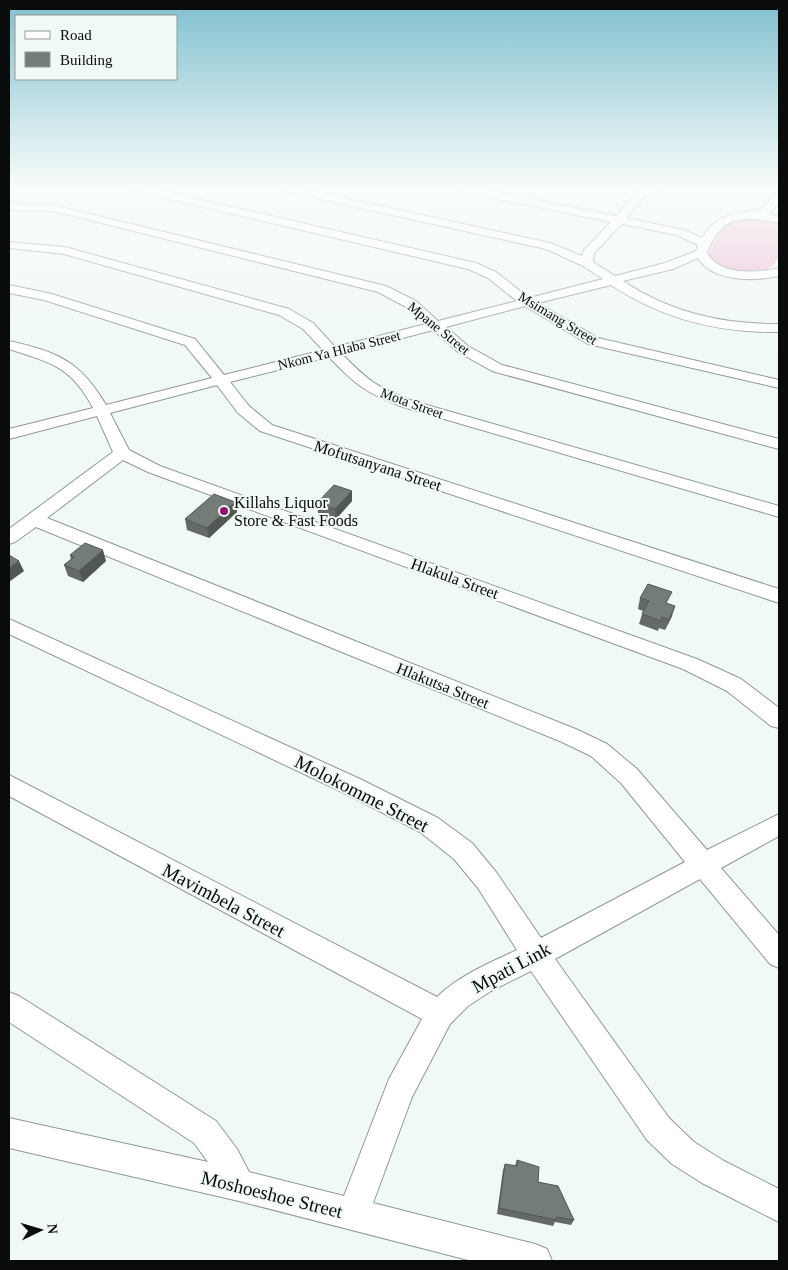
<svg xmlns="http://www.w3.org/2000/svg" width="788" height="1270" font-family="Georgia,serif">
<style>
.green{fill:#eab9d6}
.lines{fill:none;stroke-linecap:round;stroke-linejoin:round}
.minor-casing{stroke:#909994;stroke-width:2}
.minor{fill:#fff;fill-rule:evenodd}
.wall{fill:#646b67}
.shaded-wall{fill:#515754}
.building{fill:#747c78;stroke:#515754}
.poi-dot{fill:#92146f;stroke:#f0f9f4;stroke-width:2}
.labels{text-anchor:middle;stroke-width:4;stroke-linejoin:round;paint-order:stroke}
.far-street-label{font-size:14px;fill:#090c0a;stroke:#f0f9f4}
.street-label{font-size:16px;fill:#090c0a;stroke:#f0f9f4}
.poi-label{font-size:16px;fill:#090c0a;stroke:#f0f9f4;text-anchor:start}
.near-street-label{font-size:19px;fill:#090c0a;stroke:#f0f9f4}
</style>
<rect width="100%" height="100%" fill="#f0f9f4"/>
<path class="green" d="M753,218L779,223C779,233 782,250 778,258C767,282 725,272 709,257L708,254C723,229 722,220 753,218Z"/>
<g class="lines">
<g class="minor-casing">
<path id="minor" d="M134,189H154L476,263L496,272L529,298L603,279L583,266L546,249L288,192L283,189H304L550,243L582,256L584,250L611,222L464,192L459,189H481L616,216L639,189H659L658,191L647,193L626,218L684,230L702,238C719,211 734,215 762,209L775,194L779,193V203L769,214L779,217V223C743,216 722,214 707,253C720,276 757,273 779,268V276C756,281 713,283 698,258L673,269L623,281C671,313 722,324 779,324V332C718,333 662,319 611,285L538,303L598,338L779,380V388L588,344L525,306L446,327L468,346L502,365L779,439V449L492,371L458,352L433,330L342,354C368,381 378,388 413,401L779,506V517L403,407C366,393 356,385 329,357L230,382L249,406L272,425L779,589V603L260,431L238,413L217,385L110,413L129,450L160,466L697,659L741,679L779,708V728L771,726L727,691L683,669L148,472L123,460L47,518L578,730L607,744L637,769L707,850L779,814V836L721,868L779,935V968L770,964L700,879L555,959L669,1118L694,1142L724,1161L779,1189V1222L702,1183L672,1164L647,1140L531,971L491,991L468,1006L450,1024L412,1097L373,1203L535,1244L547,1249L552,1261H472L239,1201L9,1148V1118L208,1162L194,1143L9,1022V992L19,996L216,1121L237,1149L249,1172L344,1196L389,1079L422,1019L9,796V775L437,997C460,975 489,963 517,950L478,888L454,859L420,832L344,793L9,634V619L360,779L438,818L472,843L496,872L541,938L685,862L621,783L591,756L562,742L36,527L15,542L9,544V529L113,452L97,416L9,439V429L93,408C71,366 51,363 9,349V341C58,352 80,361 106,405L212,378L185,345L44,300L9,293V285L52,294L195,339L224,375L323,350L303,329L279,315L64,254L9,248V242L65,247L289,309L313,323L335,347L426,324L406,307L378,292L53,211L9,210V204L53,205L386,286L416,301L438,321L517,301L488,278L468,269L139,192ZM622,224L677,235L698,245L696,251L665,263L615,276L593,262L594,253Z"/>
</g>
<use href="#minor" class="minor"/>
</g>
<path class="wall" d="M352,491V501L336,519L318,513L317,503Z
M235,502L237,512L209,538L187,530L185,519Z
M70,555L106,561L83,582L68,576L64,565L71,559Z
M640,598L668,603L672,616L665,630L659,628L658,631L639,624L643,611L638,609Z
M517,1160L574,1220L571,1225L555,1222L553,1226L497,1214L503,1170L505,1164L515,1166Z"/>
<path class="shaded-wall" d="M352,491V501L336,519L335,509Z
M235,502L237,512L209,538L207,528Z
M103,550L106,561L83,582L79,571Z
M19,561L24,571L9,582V568Z
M675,606L672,616L665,630L669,620Z"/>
<path class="building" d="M334,485L352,491L335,509L317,503Z
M214,494L235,502L207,528L185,519Z
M85,543L103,550L79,571L64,565L74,557L70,555Z
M9,555L19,561L9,568Z
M648,584L672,592L666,603L675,606L669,620L662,617L661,621L642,614L649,601L640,598Z
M517,1160L539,1167L538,1182L558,1186L574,1220L557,1217L556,1220L499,1208L505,1164L517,1166Z"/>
<linearGradient id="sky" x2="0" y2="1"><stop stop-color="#80c0cf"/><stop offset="0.51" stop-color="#f8fcfa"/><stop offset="1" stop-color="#f8fcfa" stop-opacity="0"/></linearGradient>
<rect width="788" height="367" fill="url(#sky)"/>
<circle class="poi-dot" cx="224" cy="511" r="5"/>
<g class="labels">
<g class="far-street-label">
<text transform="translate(558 318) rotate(31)" y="5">Msimang Street</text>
<text transform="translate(439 328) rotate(39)" y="5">Mpane Street</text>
<text transform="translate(339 350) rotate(-14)" y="5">Nkom Ya Hlaba Street</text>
<text transform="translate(412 403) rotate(20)" y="5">Mota Street</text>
</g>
<g class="street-label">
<text transform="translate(378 465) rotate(18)" y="6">Mofutsanyana Street</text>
<text transform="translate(455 578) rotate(20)" y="6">Hlakula Street</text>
<text transform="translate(443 685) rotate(22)" y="6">Hlakutsa Street</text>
</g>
<g class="poi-label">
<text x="234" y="508">Killahs Liquor<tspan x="234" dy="18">Store &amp; Fast Foods</tspan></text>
</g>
<g class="near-street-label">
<text transform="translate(362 793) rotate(27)" y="7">Molokomme Street</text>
<text transform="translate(224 900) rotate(28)" y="7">Mavimbela Street</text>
<text transform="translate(511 967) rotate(-28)" y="7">Mpati Link</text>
<text transform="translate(272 1194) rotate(14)" y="7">Moshoeshoe Street</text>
</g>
</g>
<rect width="788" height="1270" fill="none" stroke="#090c0a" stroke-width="20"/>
<rect x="15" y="15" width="162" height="65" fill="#f0f9f4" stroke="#949a96"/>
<rect x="25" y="31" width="25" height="8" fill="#ffffff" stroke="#949a96"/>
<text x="60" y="40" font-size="15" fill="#090c0a">Road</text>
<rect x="25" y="52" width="25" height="15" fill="#747c78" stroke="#949a96"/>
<text x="60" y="65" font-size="15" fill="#090c0a">Building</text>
<g transform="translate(40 1230) rotate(85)" stroke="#f0f9f4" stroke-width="4" paint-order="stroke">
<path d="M0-4L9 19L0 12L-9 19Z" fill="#090c0a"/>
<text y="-8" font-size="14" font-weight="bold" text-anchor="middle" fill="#090c0a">N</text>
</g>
</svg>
